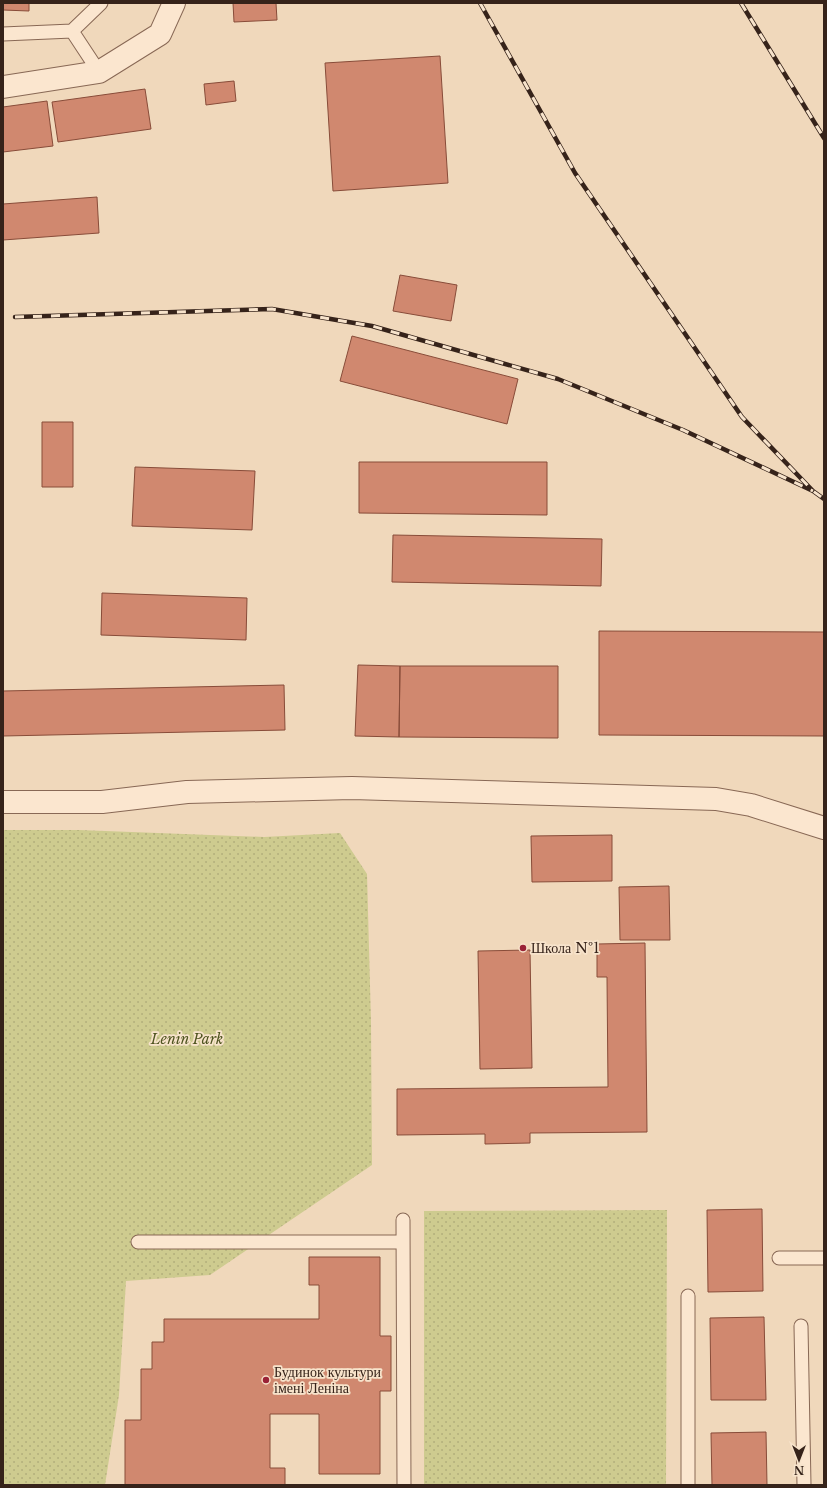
<svg xmlns="http://www.w3.org/2000/svg" width="827" height="1488" font-family="'Libre Baskerville',serif">
<style>
.park{fill:url(#park-dots)}
.building{fill:#d0886f;stroke:#884c39}
.lines{fill:none;stroke-linecap:round;stroke-linejoin:round}
.lane-casing{stroke:#886855;stroke-width:15}
.street-casing{stroke:#886855;stroke-width:24}
.lane{stroke:#fbe6cf;stroke-width:13}
.street{stroke:#fbe6cf;stroke-width:22}
.rail-casing{stroke:#36231a;stroke-width:4.5}
.rail{stroke:#f7e3cb;stroke-width:3;stroke-dasharray:9;stroke-linecap:butt}
.poi-dot{fill:#9a2236;stroke:#f7e3cb;stroke-width:1.5}
.labels{text-anchor:middle;stroke-width:3.5;stroke-linejoin:round;paint-order:stroke}
.poi-label{font-size:14px;fill:#36231a;stroke:#f7e3cb;text-anchor:start}
.park-label{font-size:14px;font-style:italic;fill:#4f5420;stroke:#f7e3cb}
</style>
<defs>
<pattern id="park-dots" width="8" height="8" patternUnits="userSpaceOnUse"><rect width="8" height="8" fill="#cecb8f"/><path d="M2 2h.1M6 6h.1" fill="none" stroke="#b2ae7b" stroke-width="1.8" stroke-linecap="round"/></pattern>
</defs>
<rect width="100%" height="100%" fill="#f0d8bb"/>
<path class="park" d="M3,830H79L264,837L340,833L367,874L371,1022L372,1165L210,1275L126,1281L119,1395L105,1485H3Z
M667,1210L666,1485H424V1211Z"/>
<path class="building" d="M3,3H29V11L3,10Z
M233,3H276L277,20L234,22Z
M440,56L448,183L333,191L325,63Z
M234,81L236,101L206,105L204,84Z
M145,89L151,129L58,142L52,102Z
M47,101L53,146L3,152V107Z
M97,197L99,233L3,240V204Z
M400,275L457,285L451,321L393,311Z
M352,336L518,379L507,424L340,381Z
M42,422H73V487H42Z
M359,462H547V515L359,513Z
M135,467L255,471L252,530L132,526Z
M393,535L602,539L601,586L392,582Z
M102,593L247,598L246,640L101,635Z
M599,631L824,632V736L599,735Z
M358,665L400,666L399,737L355,736Z
M400,666H558V738L399,737Z
M284,685L285,730L3,736V691Z
M612,835V881L532,882L531,836Z
M669,886L670,940H620L619,887Z
M645,943L647,1132L530,1133V1143L485,1144V1134L397,1135V1089L608,1087L607,977H597V944Z
M530,950L532,1068L480,1069L478,951Z
M762,1209L763,1291L708,1292L707,1210Z
M309,1257H380V1336H391V1391H380V1474H319V1414H270V1468H285V1485H125V1420H141V1369H152V1342H164V1319H319V1285H309Z
M764,1317L766,1400H711L710,1318Z
M766,1432L767,1485H712L711,1433Z"/>
<g class="lines">
<g class="lane-casing">
<path id="lane" d="M72,31L101,3
M3,34L72,31L99,72
M403,1220L404,1485
M138,1242H403
M779,1258H824
M688,1296V1485
M801,1326L804,1485"/>
</g>
<g class="street-casing">
<path id="street" d="M3,87L99,72L160,34L174,3
M3,802H102L187,792L352,788L716,799L751,805L824,828"/>
</g>
<use href="#lane" class="lane"/>
<use href="#street" class="street"/>
<g class="rail-casing">
<path id="rail" d="M480,3L575,173L742,417L813,491L824,499
M741,3L824,138
M15,317L272,309L372,326L558,379L683,430L813,491"/>
</g>
<use href="#rail" class="rail"/>
</g>
<g class="poi-dot">
<circle cx="523" cy="948" r="4"/>
<circle cx="266" cy="1380" r="4"/>
</g>
<g class="labels">
<g class="poi-label">
<text x="531" y="953">Школа №1</text>
<text x="274" y="1377">Будинок культури<tspan x="274" dy="16">імені Леніна</tspan></text>
</g>
<g class="park-label">
<text x="187" y="1044">Lenin Park</text>
</g>
</g>
<rect width="827" height="1488" fill="none" stroke="#36231a" stroke-width="8"/>
<g transform="translate(799 1460) rotate(180)" stroke="#f7e3cb" stroke-width="3" paint-order="stroke">
<path d="M0-3L7 15L0 10L-7 15Z" fill="#36231a"/>
<text y="-6" font-size="11" font-weight="bold" text-anchor="middle" fill="#36231a">N</text>
</g>
</svg>
